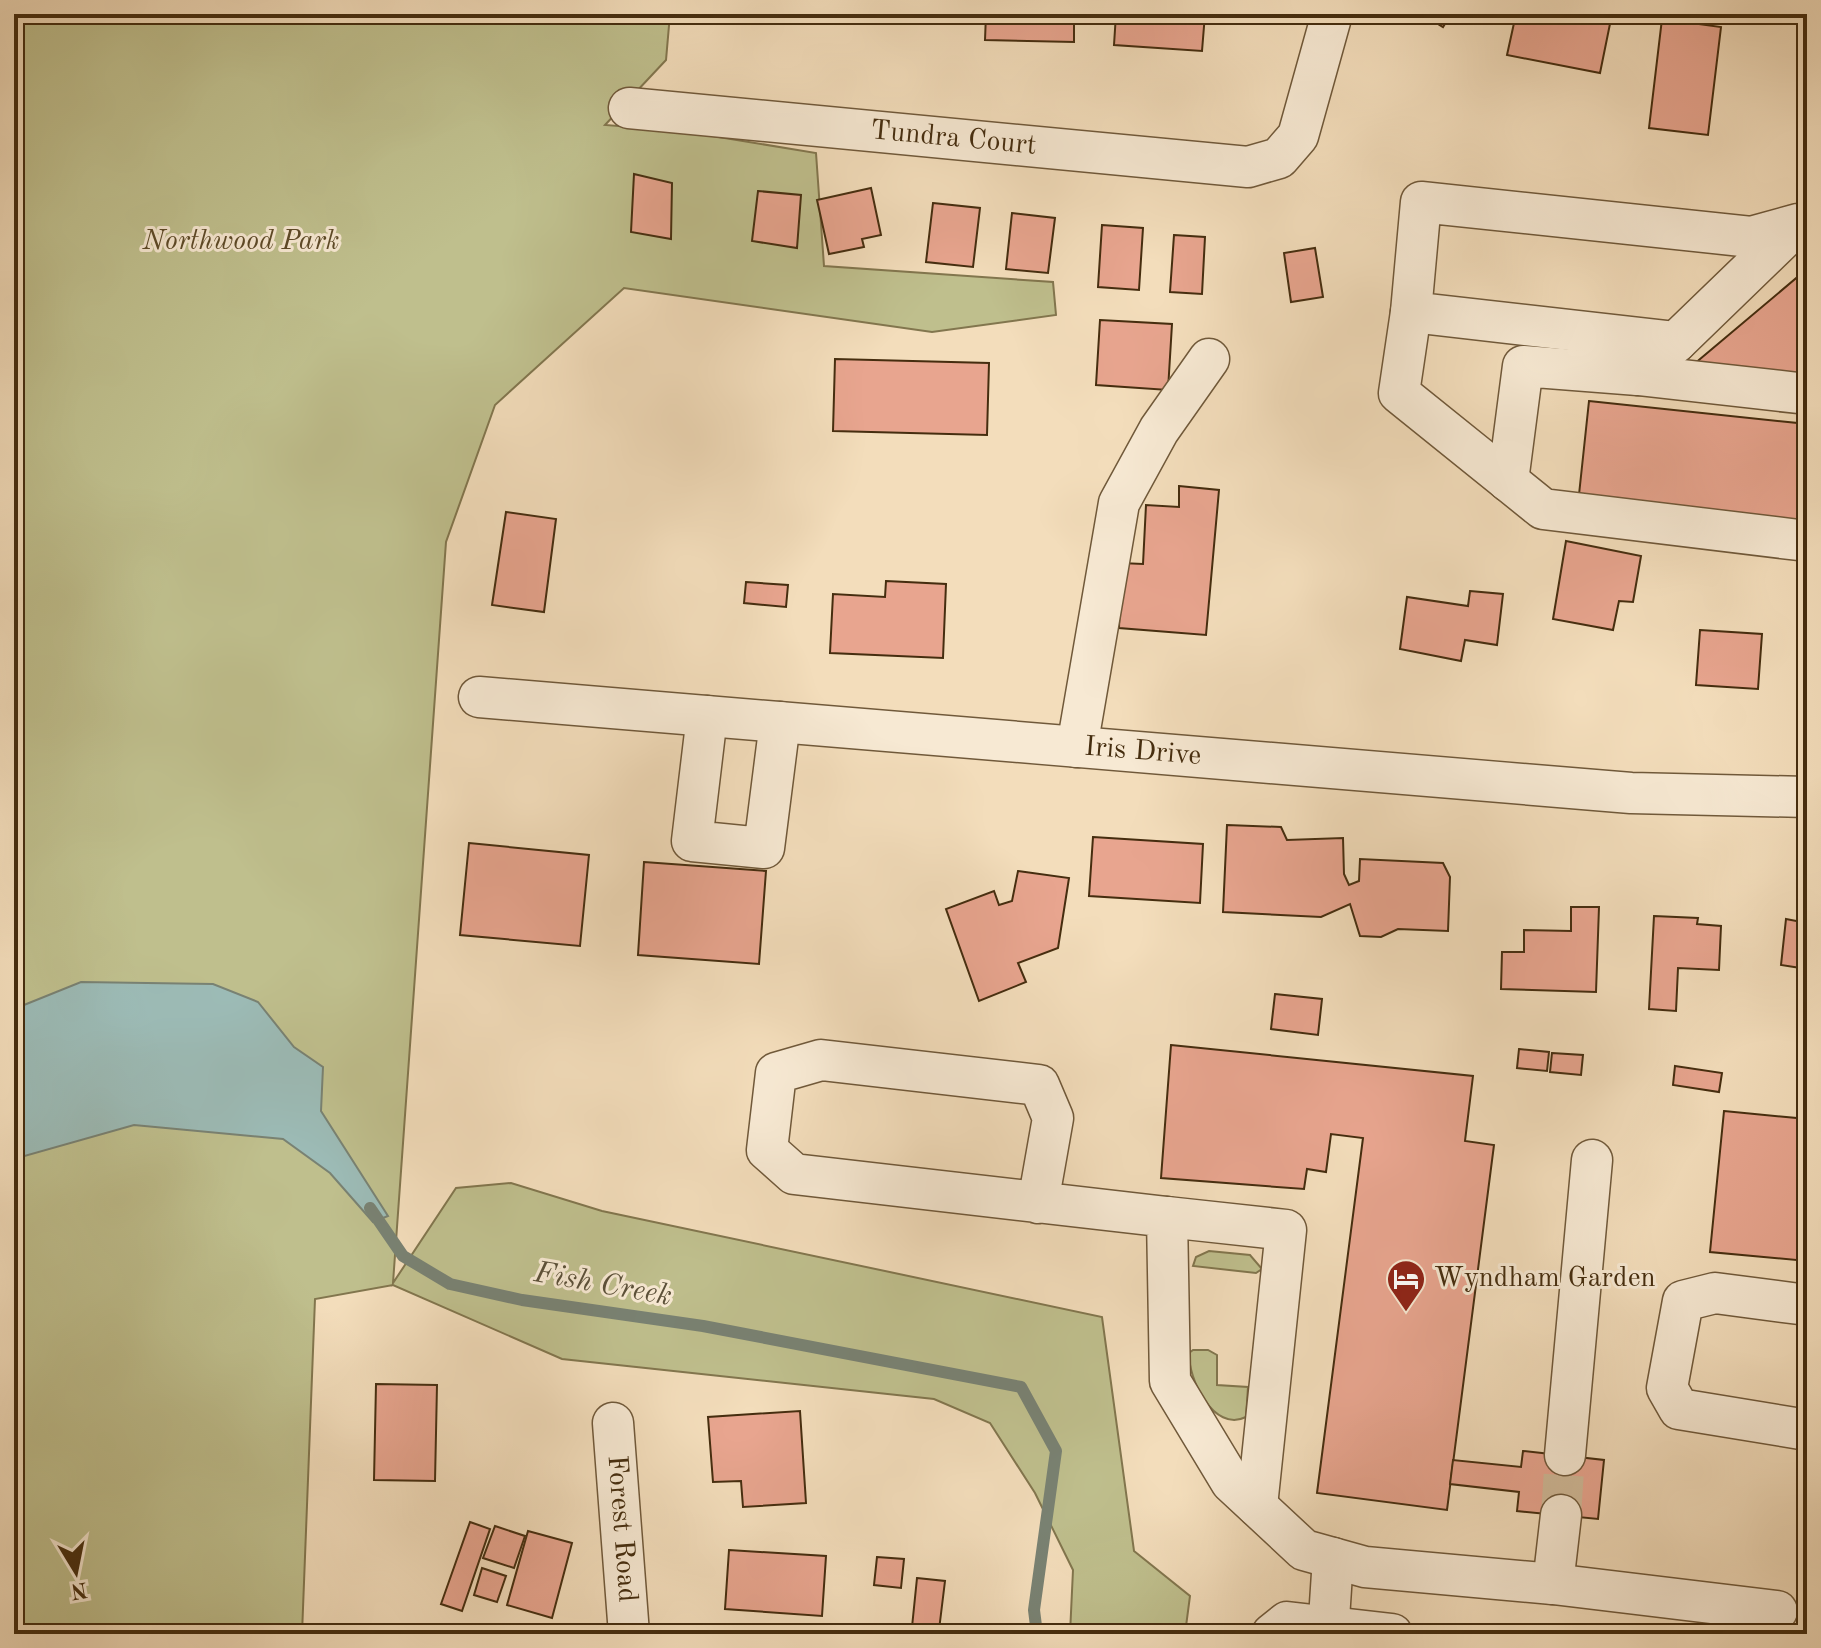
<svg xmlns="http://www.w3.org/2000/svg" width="1821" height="1648" font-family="'Old Standard TT',serif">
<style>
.green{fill:#bfbf8d;stroke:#82764e;stroke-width:2}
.water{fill:#9cbbb6;stroke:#798273;stroke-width:2}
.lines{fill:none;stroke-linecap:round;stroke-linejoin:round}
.stream{stroke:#798273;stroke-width:12}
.building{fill:#e8a58f;stroke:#452d0f;stroke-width:2}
.minor-tunnel{stroke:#d0ba99;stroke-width:40;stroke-dasharray:40 20;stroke-linecap:butt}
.minor-casing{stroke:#70593a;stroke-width:43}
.minor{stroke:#f7e9d3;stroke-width:40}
.labels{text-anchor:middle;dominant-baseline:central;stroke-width:6;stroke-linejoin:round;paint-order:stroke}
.street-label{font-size:28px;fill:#452d0f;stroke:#f7e9d3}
.park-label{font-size:28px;font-style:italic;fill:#5d4a28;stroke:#f7e9d3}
.poi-label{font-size:28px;fill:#452d0f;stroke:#f7e9d3;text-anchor:start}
.water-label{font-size:30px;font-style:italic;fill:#5b5039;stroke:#f7e9d3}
</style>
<rect width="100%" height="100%" fill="#f3ddbb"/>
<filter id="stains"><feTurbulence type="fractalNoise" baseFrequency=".0025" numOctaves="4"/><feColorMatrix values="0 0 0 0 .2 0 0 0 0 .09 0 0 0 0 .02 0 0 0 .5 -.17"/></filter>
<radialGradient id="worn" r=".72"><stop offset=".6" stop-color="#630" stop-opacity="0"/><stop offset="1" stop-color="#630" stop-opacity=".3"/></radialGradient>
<g class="green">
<path d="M14 14H670L666 60 605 125 682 131 816 153 824 266 1053 282 1056 315 932 332 624 288 495 405 446 542 393 1283 456 1188 511 1183 602 1211 1102 1317 1134 1551 1190 1596 1185 1634H1070L1073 1570 1035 1493 990 1423 934 1399 562 1359 393 1285 315 1299 302 1634H14Z"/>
<path d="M1209 1251 1250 1255 1262 1269 1256 1273 1193 1266 1196 1257Z"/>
<path d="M1193 1350H1208L1217 1355V1385L1248 1387 1246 1417C1213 1433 1188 1378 1189 1353Z"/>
</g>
<path class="water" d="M81 982 213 984 258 1002 294 1047 323 1067 321 1111 388 1216 373 1222 330 1173 283 1139 134 1125 14 1159V1009Z"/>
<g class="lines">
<path class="stream" d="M370 1208 403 1256 450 1284 522 1300 703 1326 1021 1387 1056 1451 1034 1610 1037 1634"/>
</g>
<g class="building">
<path d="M850 14H936V19L883 16V20L850 19Z"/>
<path d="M986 14H1074V42L985 40Z"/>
<path d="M1116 14H1205L1202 51 1114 45Z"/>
<path d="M1422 14H1451L1443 27Z"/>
<path d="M1516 14H1612L1600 73 1507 55Z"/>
<path d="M1662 19 1721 27 1708 135 1649 128Z"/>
<path d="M634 174 672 183 671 239 631 232Z"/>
<path d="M871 188 881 235 862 239 864 247 829 254 817 200Z"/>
<path d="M758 191 801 195 797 248 752 241Z"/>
<path d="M933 203 980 208 973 267 926 262Z"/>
<path d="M1012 213 1055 218 1048 273 1006 269Z"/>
<path d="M1102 225 1143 228 1139 290 1098 287Z"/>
<path d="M1174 235 1205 237 1202 294 1170 292Z"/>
<path d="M1315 248 1323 297 1291 302 1284 253Z"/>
<path d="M1807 269V383L1687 370Z"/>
<path d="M1100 320 1172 324 1168 390 1096 385Z"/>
<path d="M835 359 989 363 987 435 833 431Z"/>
<path d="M1589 401 1807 424V528L1578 504Z"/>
<path d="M1179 486 1219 490 1206 635 1119 628 1121 563 1143 564 1146 505 1179 507Z"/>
<path d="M506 512 556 519 544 612 492 605Z"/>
<path d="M1566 541 1641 556 1633 602 1619 601 1613 630 1553 619Z"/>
<path d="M886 581 946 584 943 658 830 653 833 594 885 597Z"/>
<path d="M746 582 788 585 786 607 744 603Z"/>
<path d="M1470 591 1503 594 1497 645 1465 640 1461 661 1400 649 1407 597 1468 606Z"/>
<path d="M1700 630 1762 634 1758 689 1696 685Z"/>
<path d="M1227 825 1281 827 1287 840 1343 838 1344 874 1349 885 1359 881 1360 859 1443 863 1450 877 1448 931 1398 929 1381 937 1360 936 1350 904 1321 917 1223 912Z"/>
<path d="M1093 837 1203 844 1200 903 1089 896Z"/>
<path d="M469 843 589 855 580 946 460 935Z"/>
<path d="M644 862 766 871 759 964 638 955Z"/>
<path d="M1018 871 1069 878 1058 948 1018 963 1026 982 979 1001 946 909 994 891 999 905 1012 901Z"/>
<path d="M1571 907H1599L1596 992 1501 989 1502 952H1524V930L1571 931Z"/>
<path d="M1654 916 1698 918 1697 924 1721 926 1719 970 1678 968 1676 1011 1649 1009Z"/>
<path d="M1786 919 1807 923V969L1781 965Z"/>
<path d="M1275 994 1322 999 1318 1035 1271 1029Z"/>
<path d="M1171 1045 1473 1076 1465 1141 1494 1145 1447 1510 1317 1493 1363 1138 1331 1134 1326 1172 1307 1169 1304 1189 1161 1178Z"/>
<path d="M1519 1049 1549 1052 1547 1071 1517 1068Z"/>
<path d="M1552 1053 1583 1055 1581 1075 1550 1072Z"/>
<path d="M1675 1066 1722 1073 1719 1092 1673 1085Z"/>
<path d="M1724 1111 1807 1119V1261L1710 1252Z"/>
<path d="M376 1384 437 1385 435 1481 374 1480Z"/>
<path d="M800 1411 806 1503 743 1507 741 1481 713 1482 708 1417Z"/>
<path d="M1523 1451 1604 1460 1598 1519 1517 1511 1519 1492 1450 1484 1453 1460 1521 1467Z"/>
<path d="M470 1522 490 1529 462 1611 441 1604Z"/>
<path d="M495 1526 525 1536 514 1568 483 1558Z"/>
<path d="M528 1531 572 1543 552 1618 507 1605Z"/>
<path d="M729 1550 826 1556 822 1616 725 1609Z"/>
<path d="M877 1557 904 1559 901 1588 874 1585Z"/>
<path d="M482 1568 506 1576 497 1602 474 1595Z"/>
<path d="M917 1578 945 1581 939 1630 912 1627Z"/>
</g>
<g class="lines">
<path class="minor-tunnel" d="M1561 1515 1565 1455"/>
<defs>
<g id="minor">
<path id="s1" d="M629 108 1248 167 1279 158 1298 136 1332 14"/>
<path d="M1798 224 1676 342 1411 312 1421 202 1751 237 1798 224 1807 225"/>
<path d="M1411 312 1399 393 1543 509 1807 541"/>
<path d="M1638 375 1807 394"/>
<path d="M1508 481 1523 366 1638 375 1676 342"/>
<path id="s2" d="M479 697 1631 793 1807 797"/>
<path d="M707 716 692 841 764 848 780 722"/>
<path d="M1077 747 1119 503 1159 430 1209 359"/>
<path d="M1038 1203 1053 1118 1039 1085 821 1060 776 1073 767 1150 794 1174 1167 1217 1170 1381 1231 1482 1304 1550 1365 1567 1553 1584 1777 1611"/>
<path d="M1167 1217 1286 1230 1257 1506"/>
<path d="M1807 1305 1715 1293 1683 1301 1667 1388 1679 1409 1807 1430"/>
<path id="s3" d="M613 1423 629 1634"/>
<path d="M1565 1455 1592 1160"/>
<path d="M1553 1584 1561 1515"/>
<path d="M1272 1634 1287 1622 1392 1634"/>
<path d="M1328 1634 1333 1558"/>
</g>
</defs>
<use href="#minor" class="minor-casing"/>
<use href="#minor" class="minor"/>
</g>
<defs>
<symbol id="hotel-pin" viewBox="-11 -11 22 30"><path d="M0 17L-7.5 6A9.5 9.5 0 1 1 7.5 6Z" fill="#8f2418" stroke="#f7e9d3"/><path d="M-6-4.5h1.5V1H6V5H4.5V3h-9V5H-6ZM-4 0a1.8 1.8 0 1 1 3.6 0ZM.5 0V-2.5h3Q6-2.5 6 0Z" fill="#fff"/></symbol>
</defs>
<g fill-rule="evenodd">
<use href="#hotel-pin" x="1384" y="1257" width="44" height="60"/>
</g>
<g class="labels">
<g class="street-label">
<text stroke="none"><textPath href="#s1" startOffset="326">Tundra Court</textPath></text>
<text stroke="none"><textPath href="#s2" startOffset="666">Iris Drive</textPath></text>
<text stroke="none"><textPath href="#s3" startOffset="106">Forest Road</textPath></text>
</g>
<g class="park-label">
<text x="241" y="242">Northwood Park</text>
</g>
<g class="poi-label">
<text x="1434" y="1279">Wyndham Garden</text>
</g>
<g class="water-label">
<text transform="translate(603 1285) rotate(10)">Fish Creek</text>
</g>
</g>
<rect width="1821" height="1648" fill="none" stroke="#f3ddbb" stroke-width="48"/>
<rect x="16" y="16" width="1789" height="1616" fill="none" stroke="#452d0f" stroke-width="4"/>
<rect x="24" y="24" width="1773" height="1600" fill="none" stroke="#452d0f" stroke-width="2"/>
<g transform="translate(76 1572) rotate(170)" stroke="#f7e9d3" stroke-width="6" paint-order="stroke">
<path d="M0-6L14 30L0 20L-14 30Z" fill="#452d0f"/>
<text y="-12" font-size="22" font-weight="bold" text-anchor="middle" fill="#452d0f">N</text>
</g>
<rect width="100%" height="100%" filter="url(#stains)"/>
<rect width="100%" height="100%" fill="url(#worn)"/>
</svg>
